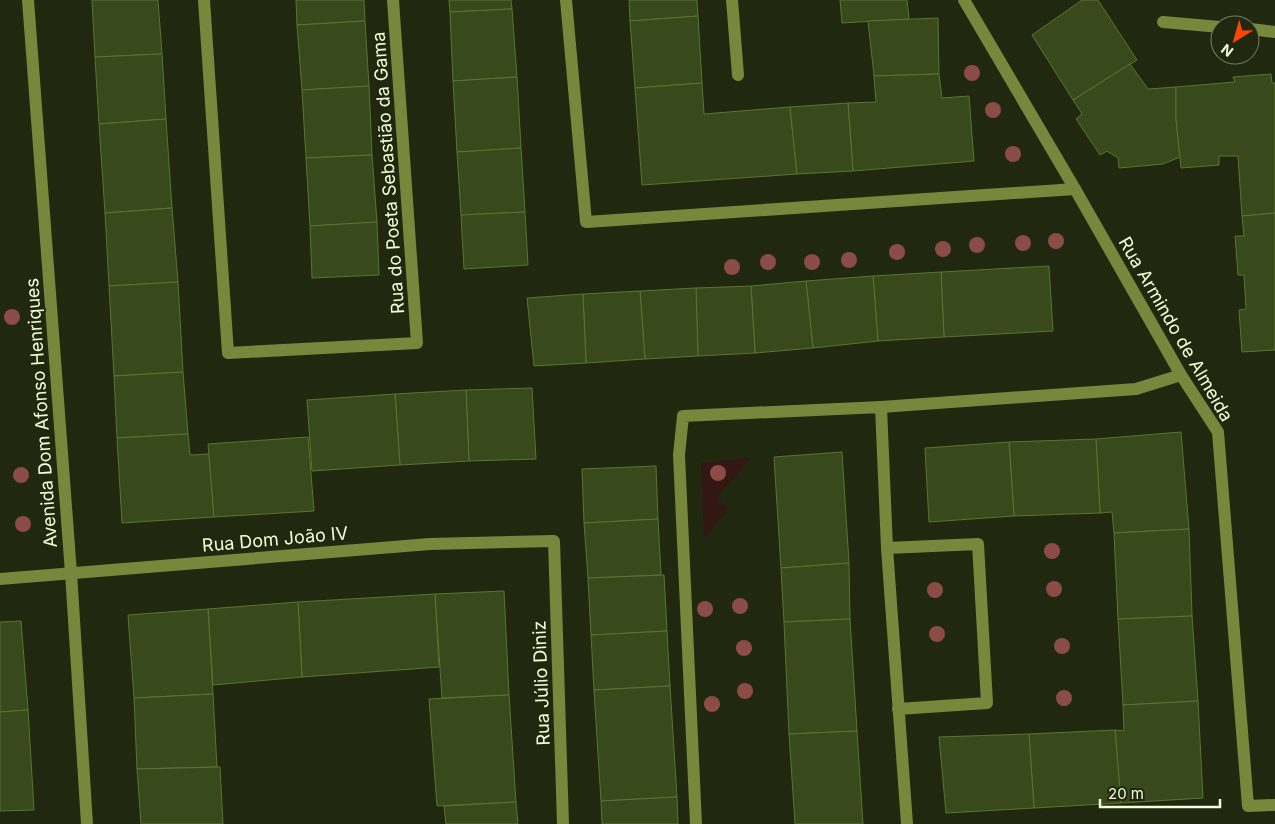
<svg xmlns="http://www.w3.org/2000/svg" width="1275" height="824" font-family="Inter,sans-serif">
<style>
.green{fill:#321713}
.building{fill:#38491c;stroke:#5b752d}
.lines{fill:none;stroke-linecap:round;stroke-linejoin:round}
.minor{stroke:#77873b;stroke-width:12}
.tree{fill:#8b4c46}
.labels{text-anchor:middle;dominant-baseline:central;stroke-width:4;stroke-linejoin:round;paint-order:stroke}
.street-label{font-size:18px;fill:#f4ffd6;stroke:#202810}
</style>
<rect width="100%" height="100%" fill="#202810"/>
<path class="green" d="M751 458 716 498 729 509 704 538 701 463Z"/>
<g class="building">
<path d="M92 0H158L162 54 95 57Z"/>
<path d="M296 0H364L365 21 297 25Z"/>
<path d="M449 0H511L512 9 450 12Z"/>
<path d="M629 0H697L698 16 630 21Z"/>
<path d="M840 0H907L909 19 842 23Z"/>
<path d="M1082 0H1098L1137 60 1073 100 1032 35Z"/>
<path d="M512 9 517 77 453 81 450 12Z"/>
<path d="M698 16 702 83 635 88 630 21Z"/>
<path d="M938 18 939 74 874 76 868 21Z"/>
<path d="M365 21 369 86 302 90 297 25Z"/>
<path d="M162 54 166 119 99 124 95 57Z"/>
<path d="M1130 64 1148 89 1176 87V119L1180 157 1163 164 1119 168 1118 158 1107 151 1100 155 1076 119 1082 114 1073 100Z"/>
<path d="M939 74 942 98 969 96 974 161 853 171 848 103 876 102 874 76Z"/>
<path d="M1271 74 1272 83H1275V213L1242 216 1238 156H1219V165L1181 168 1176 119V87L1235 82 1233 77Z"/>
<path d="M517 77 521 148 457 152 453 81Z"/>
<path d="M702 83 704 114 790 107 797 174 642 185 635 88Z"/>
<path d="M369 86 372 155 306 158 302 90Z"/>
<path d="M848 103 853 171 797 174 790 107Z"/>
<path d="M166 119 172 208 105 213 99 124Z"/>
<path d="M521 148 525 212 461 215 457 152Z"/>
<path d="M372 155 377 222 310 226 306 158Z"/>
<path d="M172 208 178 282 109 286 105 213Z"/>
<path d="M525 212 528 265 464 269 461 215Z"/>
<path d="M1275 213V350L1242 352 1239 310 1246 309 1244 275H1238L1235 236H1244L1242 216Z"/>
<path d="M377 222 379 275 312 278 310 226Z"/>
<path d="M1049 266 1053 331 944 337 941 272Z"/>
<path d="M941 272 944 337 878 341 873 276Z"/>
<path d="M873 276 878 341 813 348 806 281Z"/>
<path d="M806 281 813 348 755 353 751 286Z"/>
<path d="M178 282 183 372 114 376 109 286Z"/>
<path d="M751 286 755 353 698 356 696 288Z"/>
<path d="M696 288 698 356 645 359 640 291Z"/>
<path d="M640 291 645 359 586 363 583 294Z"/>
<path d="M583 294 586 363 534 366 527 298Z"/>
<path d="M183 372 188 434 117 438 114 376Z"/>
<path d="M532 388 536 459 469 461 466 390Z"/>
<path d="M466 390 469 461 400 465 395 394Z"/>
<path d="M395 394 400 465 312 471 307 400Z"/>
<path d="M1181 432 1189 529 1114 533 1112 512 1100 513 1096 439Z"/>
<path d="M188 434 190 455 209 454 214 517 122 523 117 438Z"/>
<path d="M308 437 314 511 214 517 208 444Z"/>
<path d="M1096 439 1100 513 1014 516 1009 442Z"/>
<path d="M1009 442 1014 516 929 522 925 448Z"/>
<path d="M842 452 849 563 781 568 774 457Z"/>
<path d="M656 466 658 519 584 523 582 469Z"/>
<path d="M658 519 661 575 588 578 584 523Z"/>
<path d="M1189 529 1192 616 1118 619 1114 533Z"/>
<path d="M849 563 850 619 784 622 781 568Z"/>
<path d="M664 575 667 631 591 635 588 578Z"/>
<path d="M504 591 509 695 442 698 435 594Z"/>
<path d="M435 594 439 667 302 677 298 602Z"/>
<path d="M298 602 302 677 213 685 208 609Z"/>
<path d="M208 609 213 694 134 698 128 615Z"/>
<path d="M1192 616 1198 701 1123 705 1118 619Z"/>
<path d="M850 619 857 731 789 734 784 622Z"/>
<path d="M21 621 28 710 0 712V622Z"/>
<path d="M667 631 670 686 594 690 591 635Z"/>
<path d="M670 686 677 797 601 801 594 690Z"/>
<path d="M213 694 217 767 137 769 134 698Z"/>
<path d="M509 695 516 802 437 806 429 699Z"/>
<path d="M1198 701 1203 798 1121 803 1115 730 1124 731 1123 705Z"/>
<path d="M28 710 34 810 0 811V712Z"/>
<path d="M1115 730 1121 803 1034 808 1029 734Z"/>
<path d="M857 731 863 824H795L789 734Z"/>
<path d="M1029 734 1034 808 946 813 939 737Z"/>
<path d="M220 767 223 824H141L137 769Z"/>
<path d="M677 797 678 824H602L601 801Z"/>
<path d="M516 802 518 824H446L444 806Z"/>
</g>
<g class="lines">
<g class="minor">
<path d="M28 0 71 573 87 824"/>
<path d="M204 0 228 353 417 343 393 0"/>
<path d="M566 0 586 222 1075 189"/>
<path d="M732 0 738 75"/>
<path d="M964 0 1075 189 1181 375 1218 432 1248 806 1275 805"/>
<path d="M1163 22 1220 27"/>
<path d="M1250 29 1275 32"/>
<path d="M881 407 1136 389 1181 375"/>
<path d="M887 548 978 544 987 703 898 709"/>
<path d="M0 579 430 544 554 541 563 824"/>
<path d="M696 824 679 455 683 416 881 407 887 548 907 824"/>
</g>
</g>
<g class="tree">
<circle cx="972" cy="73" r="8"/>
<circle cx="993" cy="110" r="8"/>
<circle cx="1013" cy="154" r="8"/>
<circle cx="1056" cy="241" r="8"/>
<circle cx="1023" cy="243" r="8"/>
<circle cx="977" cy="245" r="8"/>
<circle cx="943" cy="249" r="8"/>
<circle cx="897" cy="252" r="8"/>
<circle cx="849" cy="260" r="8"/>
<circle cx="768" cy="262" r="8"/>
<circle cx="812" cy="262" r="8"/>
<circle cx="732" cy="267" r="8"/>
<circle cx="12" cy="317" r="8"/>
<circle cx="718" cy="473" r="8"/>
<circle cx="21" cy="475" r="8"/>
<circle cx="23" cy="524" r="8"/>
<circle cx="1052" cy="551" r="8"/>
<circle cx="1054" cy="589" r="8"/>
<circle cx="935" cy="590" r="8"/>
<circle cx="740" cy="606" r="8"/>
<circle cx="705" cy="609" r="8"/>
<circle cx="937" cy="634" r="8"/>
<circle cx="1062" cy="646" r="8"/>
<circle cx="744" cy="648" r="8"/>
<circle cx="745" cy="691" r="8"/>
<circle cx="1064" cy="698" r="8"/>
<circle cx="712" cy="704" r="8"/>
</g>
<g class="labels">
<g class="street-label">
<text transform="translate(388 173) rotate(-94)">Rua do Poeta Sebastião da Gama</text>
<text transform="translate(1176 329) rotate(60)">Rua Armindo de Almeida</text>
<text transform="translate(41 413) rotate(-94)">Avenida Dom Afonso Henriques</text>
<text transform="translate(275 539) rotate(-5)">Rua Dom João IV</text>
<text transform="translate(541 683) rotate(-92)">Rua Júlio Diniz</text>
</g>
</g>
<g transform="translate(1235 40) rotate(217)"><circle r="24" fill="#202810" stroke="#757e5f"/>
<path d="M0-4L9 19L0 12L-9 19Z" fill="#ff4502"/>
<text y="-8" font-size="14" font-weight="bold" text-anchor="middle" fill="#f4ffd6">N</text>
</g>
<path d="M1100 799v8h120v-8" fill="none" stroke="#f4ffd6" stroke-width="2.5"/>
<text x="1108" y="799" font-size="15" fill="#f4ffd6" stroke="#202810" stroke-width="4" paint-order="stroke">20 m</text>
</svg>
